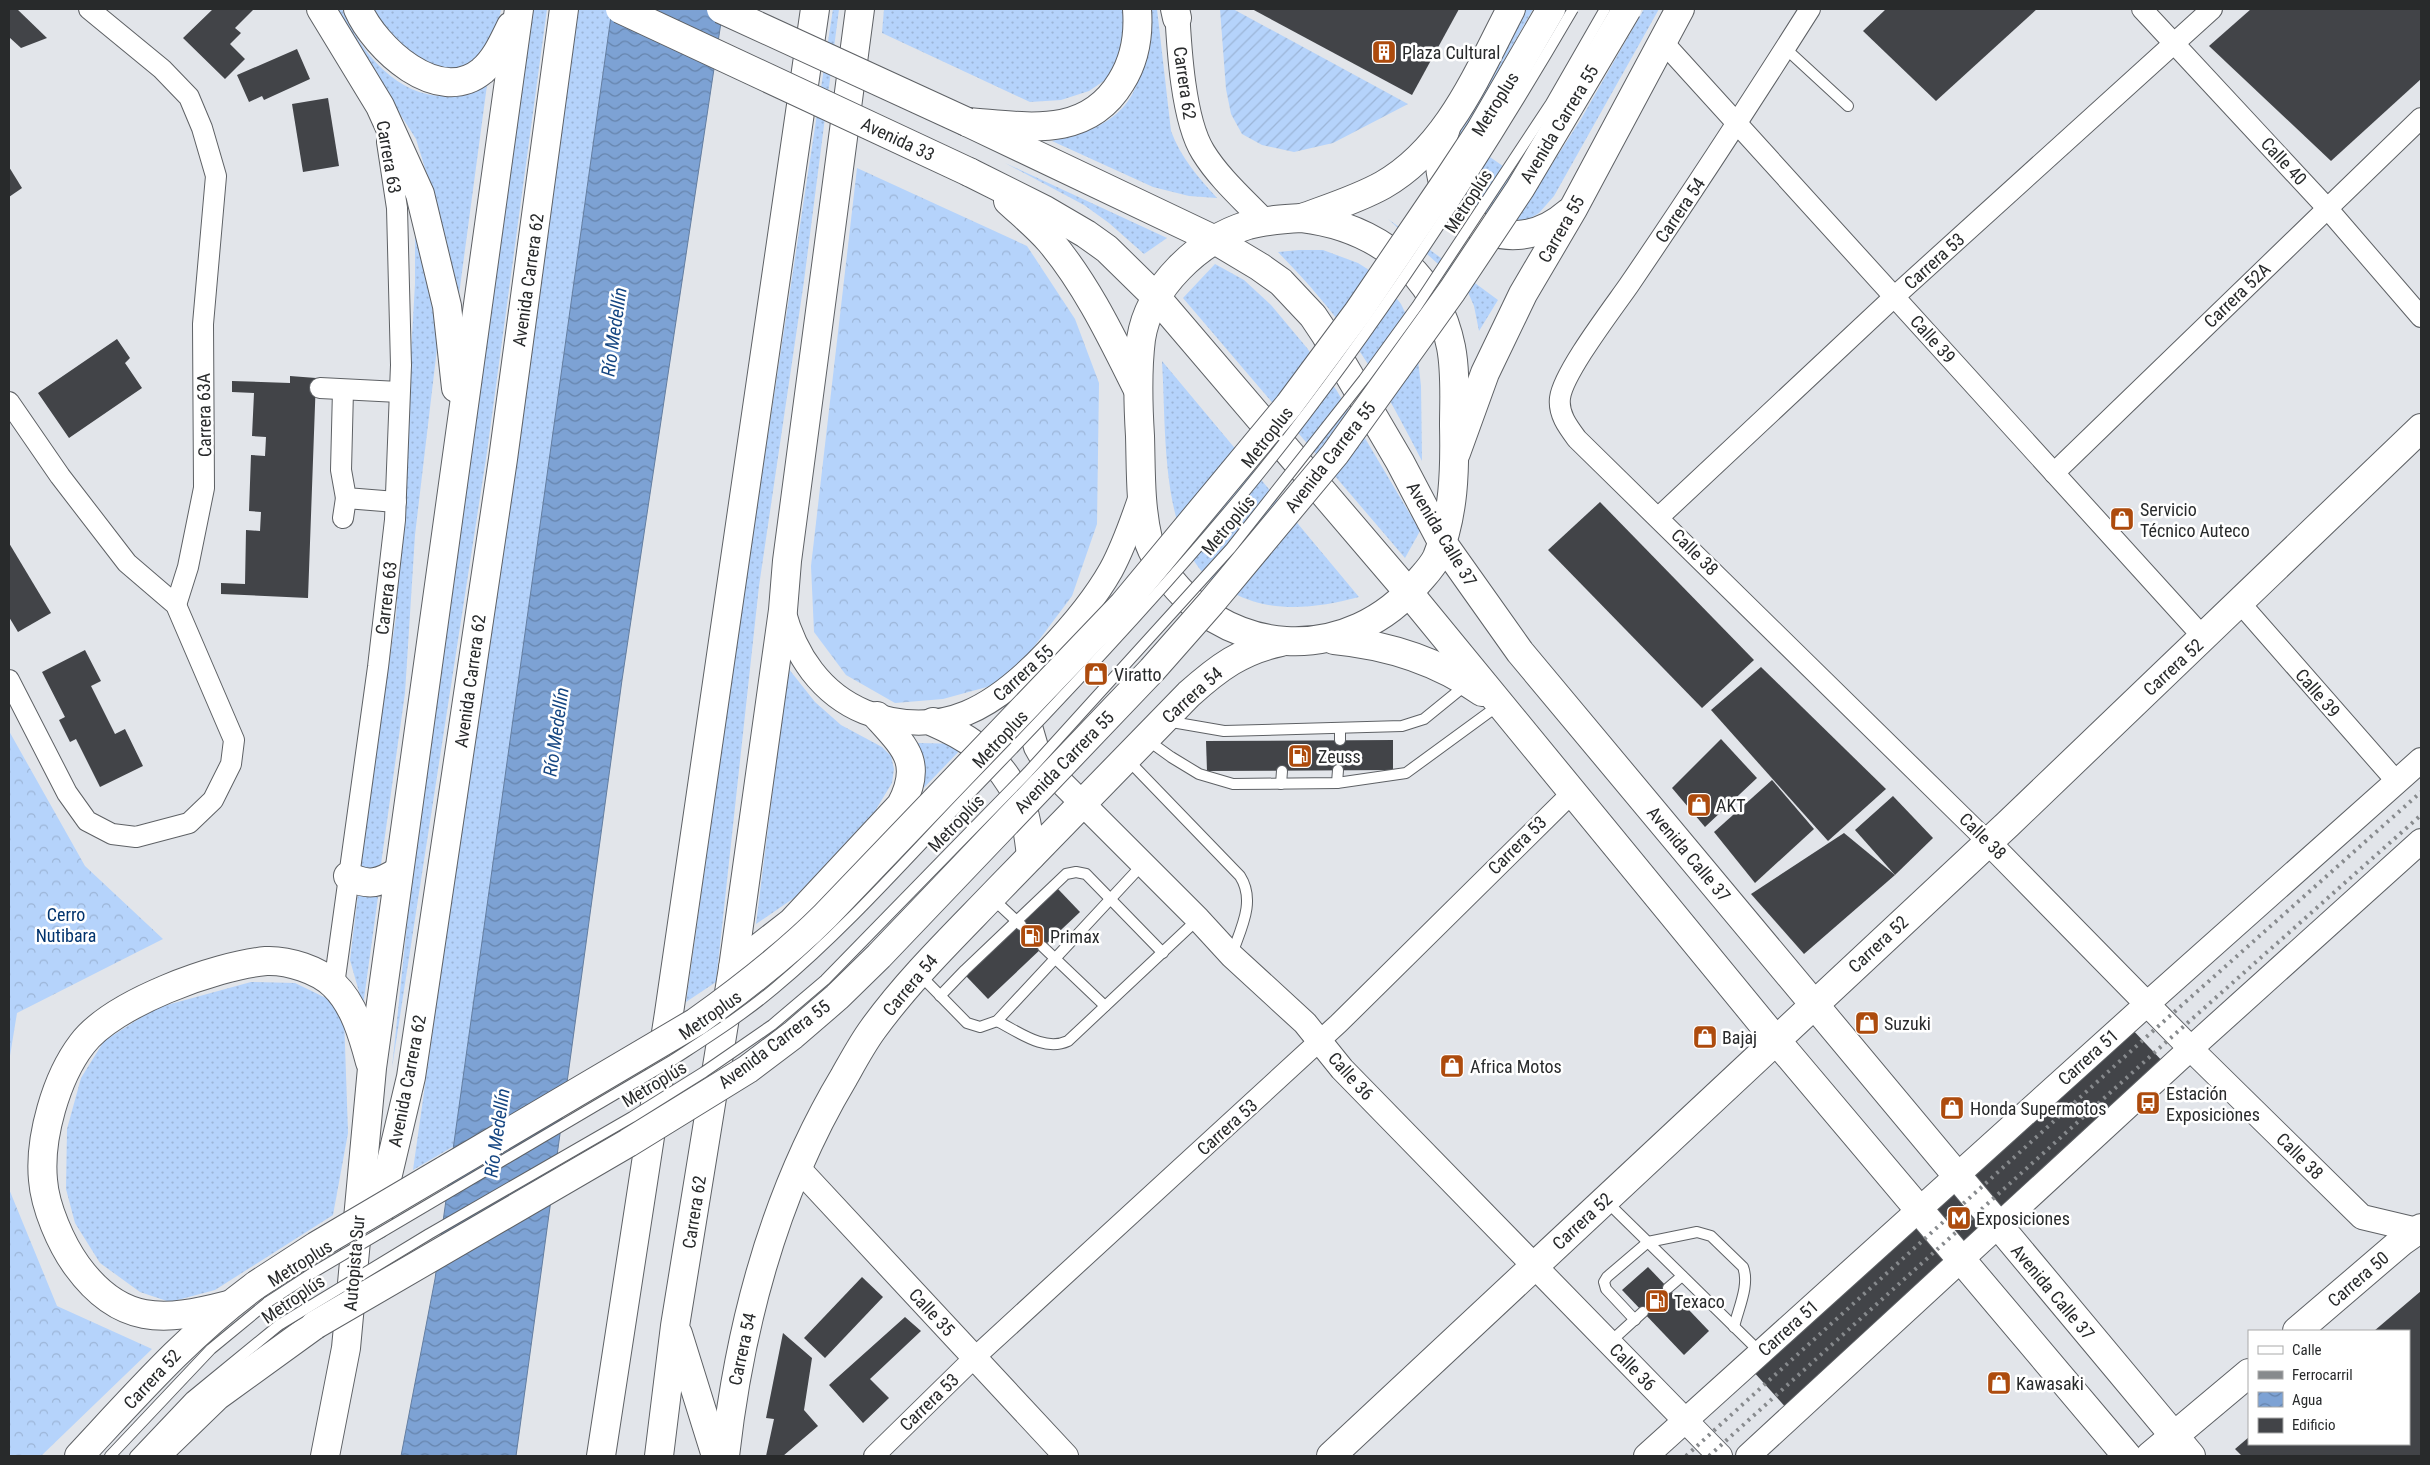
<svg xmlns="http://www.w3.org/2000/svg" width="2430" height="1465" font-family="'Roboto Condensed',sans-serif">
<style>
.grass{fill:url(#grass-dots)}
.forest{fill:url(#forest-crowns)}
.garden{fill:url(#garden-furrows)}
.water{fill:url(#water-waves);stroke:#647ea1}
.building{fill:#424448}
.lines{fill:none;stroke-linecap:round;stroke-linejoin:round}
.service-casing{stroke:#5e6165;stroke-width:12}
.minor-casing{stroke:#5e6165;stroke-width:22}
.tertiary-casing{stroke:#5e6165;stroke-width:26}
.secondary-casing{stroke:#5e6165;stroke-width:30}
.primary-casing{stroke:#5e6165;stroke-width:30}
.trunk-casing{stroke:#5e6165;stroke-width:30}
.service{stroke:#fff;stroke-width:10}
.minor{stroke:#fff;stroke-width:20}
.tertiary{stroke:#fff;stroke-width:24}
.secondary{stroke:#fff;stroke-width:28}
.primary{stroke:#fff;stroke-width:28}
.trunk{stroke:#fff;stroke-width:28}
.rail{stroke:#878a8d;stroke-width:4;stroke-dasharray:2.5 5;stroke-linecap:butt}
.service-bridge-casing{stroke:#5e6165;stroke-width:12;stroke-linecap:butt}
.primary-bridge-casing{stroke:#5e6165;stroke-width:30;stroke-linecap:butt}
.service-bridge{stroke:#fff;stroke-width:10}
.primary-bridge{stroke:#fff;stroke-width:28}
.labels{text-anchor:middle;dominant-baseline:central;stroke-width:5;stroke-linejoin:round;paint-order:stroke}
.poi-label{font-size:18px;fill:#282a2b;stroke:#fff;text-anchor:start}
.street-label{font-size:18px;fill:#282a2b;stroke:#fff}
.park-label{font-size:18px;fill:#00336d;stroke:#fff}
.water-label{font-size:19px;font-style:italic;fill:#154682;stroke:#fff}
</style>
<defs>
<pattern id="grass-dots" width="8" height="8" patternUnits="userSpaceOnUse" patternTransform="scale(1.25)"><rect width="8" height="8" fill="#b5d3fb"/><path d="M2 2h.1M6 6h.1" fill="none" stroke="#9cb5d7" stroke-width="1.8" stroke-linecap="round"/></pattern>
<pattern id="forest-crowns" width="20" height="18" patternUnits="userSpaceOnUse" patternTransform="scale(1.25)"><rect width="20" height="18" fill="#b5d3fb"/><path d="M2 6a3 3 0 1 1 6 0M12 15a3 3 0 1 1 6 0" fill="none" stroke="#9cb5d7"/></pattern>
<pattern id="garden-furrows" width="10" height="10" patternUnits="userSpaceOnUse" patternTransform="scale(1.25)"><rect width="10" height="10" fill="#b5d3fb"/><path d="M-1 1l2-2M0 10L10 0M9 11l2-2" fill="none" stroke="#9cb5d7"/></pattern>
<pattern id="water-waves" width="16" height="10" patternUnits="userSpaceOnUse" patternTransform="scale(1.25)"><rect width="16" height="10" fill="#7da2d4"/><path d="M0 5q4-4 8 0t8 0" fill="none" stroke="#6684ac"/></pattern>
</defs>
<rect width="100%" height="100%" fill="#e2e5ea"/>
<g class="grass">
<path d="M333 9H342C367 67 420 120 487 85L458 302 429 181 416 139Z"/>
<path d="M367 9H501L496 36 486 53 449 75 419 67Z"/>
<path d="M533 9H547L487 452 392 1068 411 886Z"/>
<path d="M577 9H612L454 1146 413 1170Z"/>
<path d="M833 9H839L804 281 759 586 716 982 686 1002 745 586Z"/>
<path d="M884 9H1127L1124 41 1108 78 1089 91 1061 100 1030 102 882 33Z"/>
<path d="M1144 9H1157L1171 131C1181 158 1198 177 1217 198L1189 196 1153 187 1052 141C1067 137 1083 134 1096 127 1147 103 1144 57 1144 9Z"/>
<path d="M1524 9H1533L1461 137 1536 189 1581 119 1644 9H1659L1554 196 1539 213 1522 223 1484 215 1466 199 1452 172 1456 134Z"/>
<path d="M1005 163 1167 238 1144 254 1109 223 1084 205Z"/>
<path d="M415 215 438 340 415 535 405 693 381 864 376 869H361L359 861 396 617 415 284Z"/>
<path d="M1388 219 1498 300 1479 331 1474 306 1467 290Z"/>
<path d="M1299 250H1323L1358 263 1380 277 1401 304 1415 333 1421 386 1422 461C1393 404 1361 346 1319 297 1306 281 1292 267 1278 252Z"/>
<path d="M1215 264 1244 280 1271 305 1307 348 1337 391 1420 531 1405 558 1183 298Z"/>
<path d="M1162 361 1359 597C1317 608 1273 614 1233 593 1222 587 1206 578 1199 568 1161 518 1166 423 1162 361Z"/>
<path d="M788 668 815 702 841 725 882 747 891 756 894 769 892 783 875 811 794 898 756 924Z"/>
<path d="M917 743 966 744 912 800C923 776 928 768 917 743Z"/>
<path d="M358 894 378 897 363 1006 350 960Z"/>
<path d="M251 982 295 983 328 999 344 1016 348 1133 333 1215 215 1290 170 1302 140 1292 100 1263 75 1223 66 1189 67 1129 81 1078 104 1041 156 1008Z"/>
</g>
<g class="forest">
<path d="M857 168 1027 246 1075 319 1099 383 1097 524 1072 596 1024 660 994 685 943 699 895 703 846 675 814 632 811 566Z"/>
<path d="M9 731 85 866 163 939 17 1013 9 1062Z"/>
<path d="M9 1189 57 1306 152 1349 41 1456H9Z"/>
</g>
<path class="garden" d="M1220 9H1233L1408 104 1333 143 1294 152 1262 145 1242 134 1231 114 1226 89Z"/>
<path class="water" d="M612 9H723L622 680 516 1456H401L435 1279Z"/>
<g class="building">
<path d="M9 9H17L47 38 21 48 9 37Z"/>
<path d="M213 9H254L235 28 241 33 230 44 245 59 225 79 183 38Z"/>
<path d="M1252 9H1459L1412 95Z"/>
<path d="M1886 9H2037L1936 101 1863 31Z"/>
<path d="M2251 9H2421V79L2331 161 2209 46Z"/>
<path d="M297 49 310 79 264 100 262 96 249 102 237 75Z"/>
<path d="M328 98 339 166 303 172 292 104Z"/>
<path d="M9 167 22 188 9 197Z"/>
<path d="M117 339 130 358 125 363 142 388 69 438 38 393Z"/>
<path d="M290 376 316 378 308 598 221 594V583L245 584 246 530 260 531 261 512 249 511 251 455 265 456 266 437 252 436 254 393 232 392V381L290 383Z"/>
<path d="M1600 502 1754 660 1702 708 1548 550Z"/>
<path d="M9 543 51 613 18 632 9 617Z"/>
<path d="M85 650 101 681 91 686 115 734 125 729 143 766 100 787 76 739 70 742 59 720 65 717 42 672Z"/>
<path d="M1761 667 1886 789 1828 841 1711 710Z"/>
<path d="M1721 739 1757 778 1705 827 1672 788Z"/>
<path d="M1393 740V770L1207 771 1206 741Z"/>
<path d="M1772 780 1814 829 1755 883 1714 832Z"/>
<path d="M1893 796 1933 838 1895 875 1855 830Z"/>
<path d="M1844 833 1895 875 1804 954 1751 894Z"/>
<path d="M1058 889 1080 912 988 999 966 976Z"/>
<path d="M2129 1026 2167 1066 1789 1411 1752 1370Z"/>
<path d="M1648 1267 1709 1331 1684 1355 1622 1290Z"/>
<path d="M862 1277 883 1297 825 1358 804 1338Z"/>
<path d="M2421 1291V1456H2242L2235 1449 2249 1437V1444H2409V1331H2374Z"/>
<path d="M905 1317 921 1331 870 1379 889 1398 863 1423 829 1385Z"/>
<path d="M783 1333 812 1358 804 1410 818 1426 783 1456H766L774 1419 766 1418Z"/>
</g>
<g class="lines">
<defs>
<g id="service">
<path d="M1785 48 1848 106"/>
<path d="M1166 721 1224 731 1402 726 1424 719 1467 684"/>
<path d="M1146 739 1171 757 1199 774 1233 784 1337 783 1406 773 1499 705"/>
<path d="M1340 740V728"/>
<path d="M1127 759 1240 876C1256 901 1241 928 1232 954"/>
<path d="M1337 783 1338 770"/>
<path d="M1281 784 1282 771"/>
<path d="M992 898 1021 925"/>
<path d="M1043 947 1105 1006"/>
<path d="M920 975 967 1023 980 1027 997 1021 1143 864"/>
<path d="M940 996 965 970 1066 874 1076 872 1086 874 1163 953"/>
<path d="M997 1021C1019 1032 1044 1052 1068 1041L1198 919"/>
<path d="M1605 1200 1761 1353"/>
<path d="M1668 1288 1682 1276"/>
<path d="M1635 1320 1606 1289 1604 1282 1607 1277 1648 1242 1697 1232 1711 1236 1743 1267C1750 1285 1738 1309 1734 1327"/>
<path d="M1609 1343 1643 1312"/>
<path d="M110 1456 211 1349 268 1302"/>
<path d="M135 1456 191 1397 279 1325"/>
</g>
<g id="minor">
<path d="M89 9 162 69 189 97 202 128 216 176 203 324 204 488 188 567 176 605"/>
<path d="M1810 9C1751 102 1691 194 1629 285 1613 308 1563 373 1560 398 1558 414 1568 427 1577 439L1988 842"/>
<path d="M2142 9 2327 208 2421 317"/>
<path d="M1662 41 2204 638"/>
<path d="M320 388 399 392"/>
<path d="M343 390 341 470 346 498 396 502"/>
<path d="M9 402 60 476 127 563 176 605 234 740 231 764 213 800 189 823 136 837 112 834 87 821 67 793 9 680"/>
<path d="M2054 473 2421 118"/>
<path d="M1659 517 1894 297 2212 9"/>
<path d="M343 518 346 498"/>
<path d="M2240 603 2397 782"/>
<path d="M334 985 378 667 395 520 401 365 397 208 387 142"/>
<path d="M874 1456 974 1358 1338 1024 1574 791"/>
</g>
<g id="tertiary">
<path d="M1177 9C1179 47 1183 120 1203 152 1219 178 1243 199 1264 221"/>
<path d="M783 610C795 655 821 694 865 712 943 742 997 705 1048 651 1072 626 1094 600 1111 570 1124 546 1133 520 1142 493"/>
<path d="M1025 675 1029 723 1036 747 1049 770 1198 919 1232 956 1305 1023 1342 1069 1720 1456"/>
<path d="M1988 842 2200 1058 2362 1217 2421 1231"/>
<path d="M797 1167 1066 1456"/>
<path d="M1646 1456 2147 1004 2421 760"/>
<path d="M1748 1456 2178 1060 2421 841"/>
</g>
<g id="secondary">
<path d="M1446 128C1416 208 1503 270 1568 213"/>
<path d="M1302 218C1329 208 1358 199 1383 185 1448 148 1478 72 1511 9"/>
<path d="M1456 453 1485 373 1523 294 1573 209 1680 9"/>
<path d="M2297 1331 2401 1242 2421 1228"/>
<path d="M1331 1456 2008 824 2421 428"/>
<path d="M2150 1456 2249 1373"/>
</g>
<g id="primary">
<path d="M967 122 1215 240 1260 267 1281 282 1313 316 1325 334 1400 462 1442 542 1520 652 2191 1456"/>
<path d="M969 172 1045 210 1086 234 1107 249 1157 298 1409 593 1775 1039 2127 1456"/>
<path d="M1008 201C1022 214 1037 226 1050 241 1087 285 1112 338 1137 388"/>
<path d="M1302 218C1376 227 1436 272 1451 347 1456 373 1454 400 1454 426 1455 471 1454 515 1437 557 1433 566 1425 574 1419 581 1386 621 1338 644 1286 641 1236 638 1187 609 1161 566 1156 558 1150 548 1148 539 1140 506 1141 470 1140 436 1138 404 1137 371 1141 339 1149 287 1199 240 1248 225 1266 220 1284 219 1302 218Z"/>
<path d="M1334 640C1387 645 1438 661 1482 692"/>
<path d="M933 722C965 736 991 752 1010 783 1014 789 1019 796 1021 803 1027 820 1029 838 1031 856"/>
<path d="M79 1456C135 1396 189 1334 256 1285"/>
<path d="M155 1456 217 1396 315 1325"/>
<path d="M725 1456C740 1323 775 1192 844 1077 853 1061 862 1044 873 1029 910 978 955 935 999 889 1062 824 1125 759 1189 694 1218 668 1242 650 1281 642"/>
</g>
<g id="trunk">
<path d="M321 9 380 106 420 194 447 306 456 388"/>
<path d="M358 9C375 48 438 107 482 71 496 59 503 42 511 26"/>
<path d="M1175 9 1177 18"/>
<path d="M967 122C1025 126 1086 140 1121 82 1135 60 1139 35 1137 9"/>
<path d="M348 876C369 887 380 883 399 871"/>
<path d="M733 968 792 922 901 805C923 763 906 748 877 716"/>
<path d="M376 1225 411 1077 503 459 564 9"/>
<path d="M228 1305C163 1322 120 1325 77 1266 61 1244 45 1207 43 1180 39 1138 56 1078 82 1044 113 1003 215 966 266 961 288 960 319 970 334 985 354 1004 363 1036 370 1062"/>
<path d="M678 1334 716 1456"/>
<path d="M325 1456 346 1348 372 1068 519 9"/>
<path d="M601 1456 669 1013 815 9"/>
<path d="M659 1456 675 1326 733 968 783 610 787 561 860 9"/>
</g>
</defs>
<use href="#service" class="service-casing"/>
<use href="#minor" class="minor-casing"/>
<use href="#tertiary" class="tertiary-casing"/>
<use href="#secondary" class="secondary-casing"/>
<use href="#primary" class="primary-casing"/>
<use href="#trunk" class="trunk-casing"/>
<use href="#service" class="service"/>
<use href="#minor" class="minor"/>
<use href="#tertiary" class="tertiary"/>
<use href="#secondary" class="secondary"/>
<use href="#primary" class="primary"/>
<use href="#trunk" class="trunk"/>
<g class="rail">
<path d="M1686 1456 2153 1031 2421 792"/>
<path d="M1709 1456 2165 1043 2421 815"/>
</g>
<defs>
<g id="service-bridge">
<path d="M268 1302 314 1272 673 1060C708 1037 743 1015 775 988 849 926 912 853 978 785 1069 691 1159 595 1242 495 1365 346 1476 175 1573 9"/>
<path d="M279 1325 429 1234 632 1117 704 1072 772 1025 825 980 1028 772 1231 548 1364 379 1417 306 1551 103 1605 9"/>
</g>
<g id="primary-bridge">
<path d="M620 9 969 172"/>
<path d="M721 9 967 122"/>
<path d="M256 1285 316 1246 696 1022C742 989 785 956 825 916L1123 605 1289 405 1358 312 1449 178 1480 131 1551 9"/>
<path d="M315 1325 628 1143 748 1069 793 1035 837 997 879 956 1152 670 1211 603 1335 454 1452 291 1520 189 1627 9"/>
</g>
</defs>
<use href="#service-bridge" class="service-bridge-casing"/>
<use href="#primary-bridge" class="primary-bridge-casing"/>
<use href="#service-bridge" class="service-bridge"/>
<use href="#primary-bridge" class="primary-bridge"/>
</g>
<defs>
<symbol id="building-square" viewBox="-11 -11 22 22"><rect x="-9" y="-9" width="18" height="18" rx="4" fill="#ad4b0d" stroke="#fff"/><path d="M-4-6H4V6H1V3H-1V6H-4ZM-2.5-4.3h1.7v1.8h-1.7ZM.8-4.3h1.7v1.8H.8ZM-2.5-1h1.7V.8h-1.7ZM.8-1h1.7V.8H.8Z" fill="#fff"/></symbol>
<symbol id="shop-square" viewBox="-11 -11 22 22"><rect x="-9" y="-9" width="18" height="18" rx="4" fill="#ad4b0d" stroke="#fff"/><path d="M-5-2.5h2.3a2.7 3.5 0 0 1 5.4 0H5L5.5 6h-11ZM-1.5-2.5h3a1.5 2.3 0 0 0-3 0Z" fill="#fff"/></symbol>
<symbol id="fuel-square" viewBox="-11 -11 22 22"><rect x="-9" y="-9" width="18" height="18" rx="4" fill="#ad4b0d" stroke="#fff"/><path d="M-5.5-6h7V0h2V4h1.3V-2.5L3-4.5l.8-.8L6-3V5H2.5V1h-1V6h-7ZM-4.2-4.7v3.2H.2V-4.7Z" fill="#fff"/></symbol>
<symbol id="bus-square" viewBox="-11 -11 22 22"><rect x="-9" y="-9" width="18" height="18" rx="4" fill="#ad4b0d" stroke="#fff"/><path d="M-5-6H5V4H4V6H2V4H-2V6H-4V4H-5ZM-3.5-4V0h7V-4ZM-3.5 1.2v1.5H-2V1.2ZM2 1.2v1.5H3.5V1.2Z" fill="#fff"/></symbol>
<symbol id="metro-square" viewBox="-11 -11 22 22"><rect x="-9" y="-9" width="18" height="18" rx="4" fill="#ad4b0d" stroke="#fff"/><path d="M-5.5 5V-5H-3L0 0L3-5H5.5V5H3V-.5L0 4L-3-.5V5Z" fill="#fff"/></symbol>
</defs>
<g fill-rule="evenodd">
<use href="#building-square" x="1370" y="38" width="28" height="28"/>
<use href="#shop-square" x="2108" y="505" width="28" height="28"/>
<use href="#shop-square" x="1082" y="660" width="28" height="28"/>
<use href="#fuel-square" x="1286" y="742" width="28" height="28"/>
<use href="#shop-square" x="1685" y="791" width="28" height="28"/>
<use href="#fuel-square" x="1018" y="922" width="28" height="28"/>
<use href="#shop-square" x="1853" y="1009" width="28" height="28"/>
<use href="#shop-square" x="1691" y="1023" width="28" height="28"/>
<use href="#shop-square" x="1438" y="1052" width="28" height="28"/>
<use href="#bus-square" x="2134" y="1089" width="28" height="28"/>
<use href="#shop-square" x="1938" y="1094" width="28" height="28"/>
<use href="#metro-square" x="1945" y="1204" width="28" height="28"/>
<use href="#fuel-square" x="1643" y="1287" width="28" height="28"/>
<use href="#shop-square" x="1985" y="1369" width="28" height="28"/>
</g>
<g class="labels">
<g class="poi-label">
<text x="1402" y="52">Plaza Cultural</text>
<text x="2140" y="509">Servicio<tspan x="2140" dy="21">Técnico Auteco</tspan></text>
<text x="1114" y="674">Viratto</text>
<text x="1318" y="756">Zeuss</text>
<text x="1716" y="805">AKT</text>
<text x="1050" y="936">Primax</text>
<text x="1884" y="1023">Suzuki</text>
<text x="1722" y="1037">Bajaj</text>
<text x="1470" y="1066">Africa Motos</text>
<text x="2166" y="1093">Estación<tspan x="2166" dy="21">Exposiciones</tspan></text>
<text x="1970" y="1108">Honda Supermotos</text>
<text x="1976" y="1218">Exposiciones</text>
<text x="1674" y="1301">Texaco</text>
<text x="2016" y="1383">Kawasaki</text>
</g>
<g class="street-label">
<text transform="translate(1185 83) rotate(82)">Carrera 62</text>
<text transform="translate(1495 104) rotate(-58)">Metroplus</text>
<text transform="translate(1559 124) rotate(-59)">Avenida Carrera 55</text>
<text transform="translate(898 139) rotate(25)">Avenida 33</text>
<text transform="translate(389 157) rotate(80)">Carrera 63</text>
<text transform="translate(2284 161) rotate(47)">Calle 40</text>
<text transform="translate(1468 201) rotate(-57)">Metroplús</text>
<text transform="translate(1680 210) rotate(-56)">Carrera 54</text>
<text transform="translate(1561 229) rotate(-60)">Carrera 55</text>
<text transform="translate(1934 261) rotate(-42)">Carrera 53</text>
<text transform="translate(528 280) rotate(-82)">Avenida Carrera 62</text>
<text transform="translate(2237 295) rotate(-44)">Carrera 52A</text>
<text transform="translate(1933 339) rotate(48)">Calle 39</text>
<text transform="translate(204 415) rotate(-91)">Carrera 63A</text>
<text transform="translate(1267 437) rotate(-52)">Metroplus</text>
<text transform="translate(1330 457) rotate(-52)">Avenida Carrera 55</text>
<text transform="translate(1228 525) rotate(-50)">Metroplús</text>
<text transform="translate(1442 534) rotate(59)">Avenida Calle 37</text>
<text transform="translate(1695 552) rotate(45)">Calle 38</text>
<text transform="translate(386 598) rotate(-83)">Carrera 63</text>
<text transform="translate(2173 667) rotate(-43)">Carrera 52</text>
<text transform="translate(1023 673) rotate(-42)">Carrera 55</text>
<text transform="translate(470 681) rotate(-82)">Avenida Carrera 62</text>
<text transform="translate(2318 693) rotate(49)">Calle 39</text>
<text transform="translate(1192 695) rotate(-42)">Carrera 54</text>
<text transform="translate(1000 739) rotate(-47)">Metroplus</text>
<text transform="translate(1064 762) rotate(-46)">Avenida Carrera 55</text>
<text transform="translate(956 823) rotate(-46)">Metroplús</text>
<text transform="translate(1983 836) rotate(45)">Calle 38</text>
<text transform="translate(1517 845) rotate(-45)">Carrera 53</text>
<text transform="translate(1689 854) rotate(50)">Avenida Calle 37</text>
<text transform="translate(1878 944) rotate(-43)">Carrera 52</text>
<text transform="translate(910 985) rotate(-50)">Carrera 54</text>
<text transform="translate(710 1015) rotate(-35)">Metroplus</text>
<text transform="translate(774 1044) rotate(-37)">Avenida Carrera 55</text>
<text transform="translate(2088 1057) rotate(-42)">Carrera 51</text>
<text transform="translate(1351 1076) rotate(48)">Calle 36</text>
<text transform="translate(407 1081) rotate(-79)">Avenida Carrera 62</text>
<text transform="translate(654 1084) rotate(-31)">Metroplús</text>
<text transform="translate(1227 1127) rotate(-42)">Carrera 53</text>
<text transform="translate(2300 1156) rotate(45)">Calle 38</text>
<text transform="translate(694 1212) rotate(-81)">Carrera 62</text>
<text transform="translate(1582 1221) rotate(-43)">Carrera 52</text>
<text transform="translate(300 1263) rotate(-32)">Metroplus</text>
<text transform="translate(354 1263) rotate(-85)">Autopista Sur</text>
<text transform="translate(2358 1279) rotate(-41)">Carrera 50</text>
<text transform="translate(2053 1292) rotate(50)">Avenida Calle 37</text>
<text transform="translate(293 1299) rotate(-34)">Metroplús</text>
<text transform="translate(932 1312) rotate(47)">Calle 35</text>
<text transform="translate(1788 1328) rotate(-42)">Carrera 51</text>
<text transform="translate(742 1349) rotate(-78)">Carrera 54</text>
<text transform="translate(1633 1367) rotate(46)">Calle 36</text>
<text transform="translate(152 1379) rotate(-47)">Carrera 52</text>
<text transform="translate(929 1402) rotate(-44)">Carrera 53</text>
</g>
<g class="park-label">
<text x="66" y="914">Cerro<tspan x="66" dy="21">Nutibara</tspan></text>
</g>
<g class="water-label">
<text transform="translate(614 332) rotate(-82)">Río Medellín</text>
<text transform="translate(556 732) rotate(-82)">Río Medellín</text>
<text transform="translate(497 1133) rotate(-82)">Río Medellín</text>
</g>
</g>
<rect width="2430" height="1465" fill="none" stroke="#282a2b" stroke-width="20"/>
<rect x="2248" y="1330" width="162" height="115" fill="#ffffff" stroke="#a9aaaa"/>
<rect x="2258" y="1346" width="25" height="8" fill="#ffffff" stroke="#a9aaaa"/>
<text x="2292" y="1355" font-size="15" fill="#282a2b">Calle</text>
<rect x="2258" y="1371" width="25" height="8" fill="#878a8d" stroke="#a9aaaa"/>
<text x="2292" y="1380" font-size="15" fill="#282a2b">Ferrocarril</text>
<rect x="2258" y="1392" width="25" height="15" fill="url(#water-waves)" stroke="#a9aaaa"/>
<text x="2292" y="1405" font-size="15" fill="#282a2b">Agua</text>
<rect x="2258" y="1418" width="25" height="15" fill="#424448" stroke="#a9aaaa"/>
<text x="2292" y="1430" font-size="15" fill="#282a2b">Edificio</text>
</svg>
